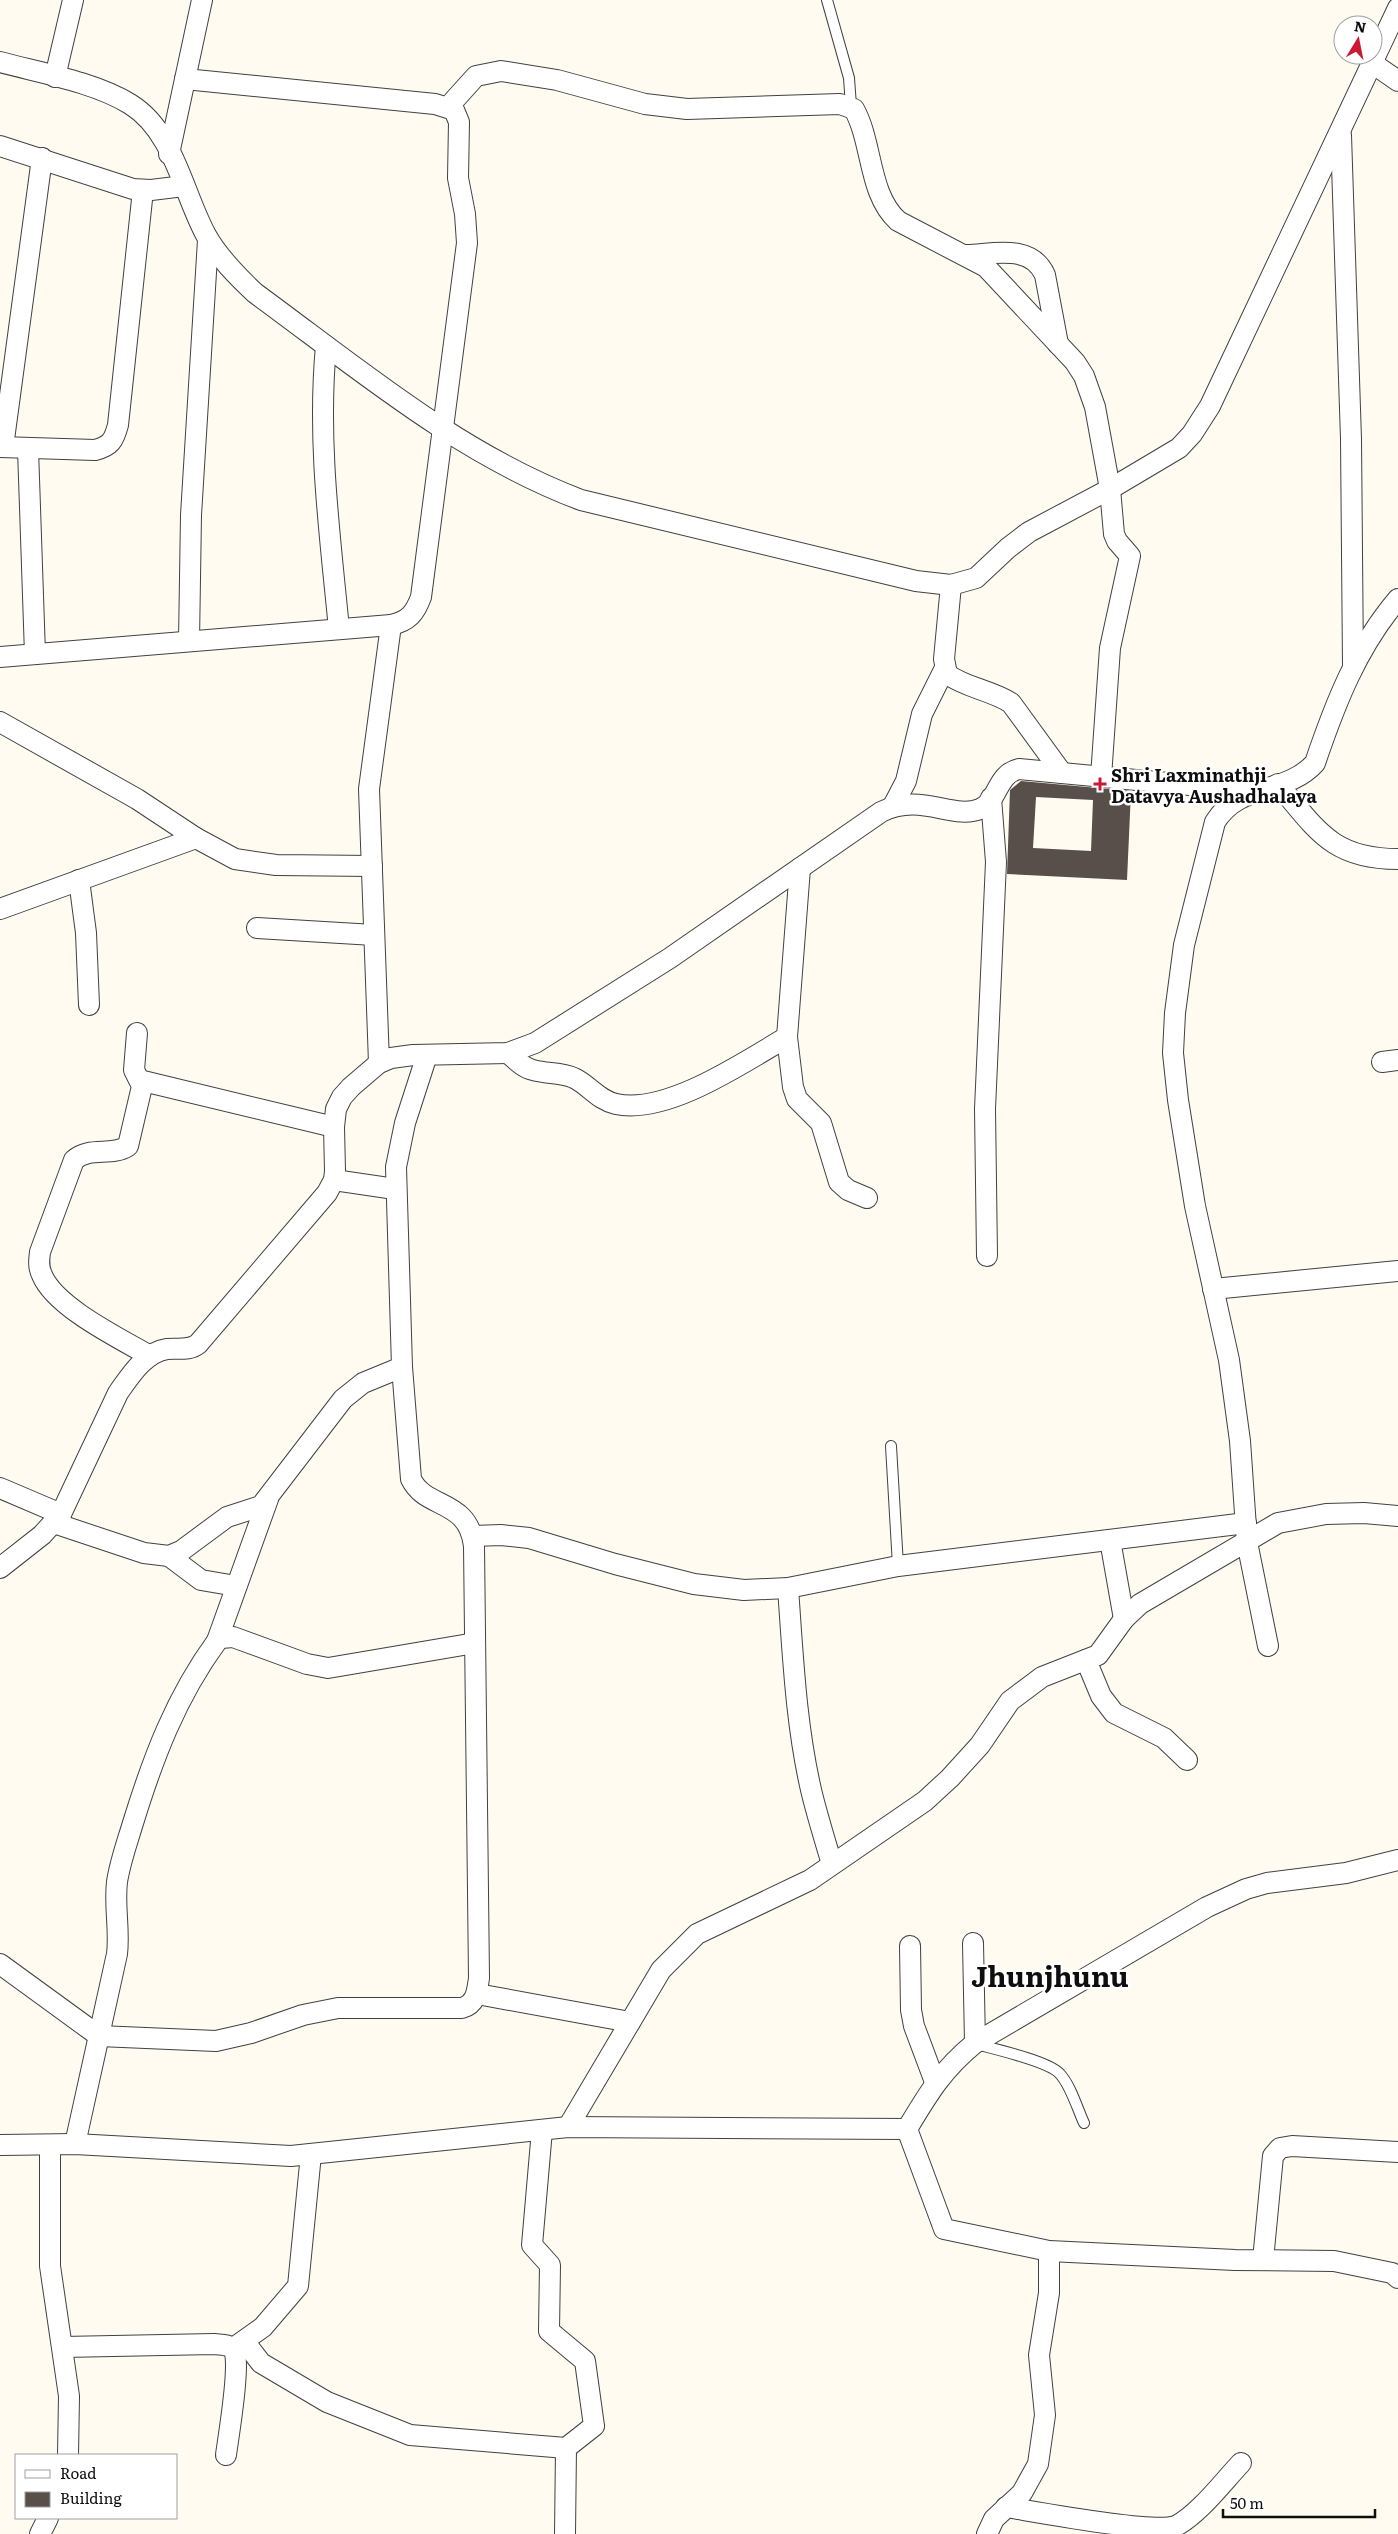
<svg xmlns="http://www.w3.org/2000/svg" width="1398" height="2534" font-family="Literata,serif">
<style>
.building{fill:#584e4a;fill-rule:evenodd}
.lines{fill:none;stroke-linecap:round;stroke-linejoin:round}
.service-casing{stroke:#414141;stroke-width:12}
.minor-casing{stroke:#414141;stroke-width:22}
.service{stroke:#fff;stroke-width:10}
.minor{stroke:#fff;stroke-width:20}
.poi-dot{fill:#cc1933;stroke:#fff;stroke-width:2}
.labels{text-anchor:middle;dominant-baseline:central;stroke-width:5;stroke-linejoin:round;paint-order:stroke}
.poi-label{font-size:18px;font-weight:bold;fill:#0e0e0e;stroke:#fff;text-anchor:start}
.town-label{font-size:28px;font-weight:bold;fill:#0e0e0e;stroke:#fff}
</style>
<rect width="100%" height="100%" fill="#fffbf0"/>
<path class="building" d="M1021 781 1131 791 1127 880 1007 874 1010 790ZM1036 797 1093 800 1091 851 1033 848Z"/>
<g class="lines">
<defs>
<g id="service">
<path d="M827 0 849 78 851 106"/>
<path d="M891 1446 898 1566"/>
<path d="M976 2044C994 2049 1049 2061 1060 2074 1071 2086 1077 2108 1084 2123"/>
</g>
<g id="minor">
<path d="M0 62C41 73 94 82 130 104 174 131 183 193 206 235 218 257 237 276 255 293 359 369 459 454 581 500L916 581 951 585 976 578 1008 548 1029 532 1110 489 1179 448 1192 434 1210 406 1398 8"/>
<path d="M1372 63 1398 81"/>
<path d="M55 77 73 0"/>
<path d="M448 107 476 76 501 71 557 80 645 104 687 109 840 104 854 109C873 143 868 194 898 221L986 267 1075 362 1084 376 1095 407 1110 489 1114 534 1117 541 1130 556 1110 648 1101 777"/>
<path d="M1341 135 1351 439 1353 666"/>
<path d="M0 146 133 189 151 190 184 186"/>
<path d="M169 154 202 0"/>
<path d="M967 255C995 254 1031 244 1045 275L1058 344"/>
<path d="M326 346C317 441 330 535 339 629"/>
<path d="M0 447 95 450C111 446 114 440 118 425L143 190"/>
<path d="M3 447 42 158"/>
<path d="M28 449 35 654"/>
<path d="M951 585 944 659 947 674C966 688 991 690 1011 703L1062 773"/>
<path d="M189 641 191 515 208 240"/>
<path d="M0 657 391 625C409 621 415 613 421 597L467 243 465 214 458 178 459 122 454 110 435 104 185 79"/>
<path d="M0 722 137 799 196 838 235 859 276 865 372 866"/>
<path d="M1278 784C1317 830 1332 859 1398 859"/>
<path d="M893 806 906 781 922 714 945 668"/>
<path d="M800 868 787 1037 793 1087 797 1099 821 1123 839 1182 848 1190 867 1198"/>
<path d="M79 880 86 933 89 1005"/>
<path d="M0 909 196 838"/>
<path d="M257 928 374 935"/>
<path d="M137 1033 134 1070 139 1080 334 1127"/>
<path d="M508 1053C515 1059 523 1068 533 1070 546 1074 562 1072 574 1078 589 1085 598 1100 616 1104 667 1115 744 1062 787 1037"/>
<path d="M1382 1062 1398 1060"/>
<path d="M379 1063 369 789 391 625"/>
<path d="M143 1082 128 1146C111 1157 90 1146 74 1160L40 1252C39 1260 38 1267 42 1275 55 1307 119 1338 150 1356"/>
<path d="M334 1180 395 1189"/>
<path d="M987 1256 985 1109 996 862 991 798"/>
<path d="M1213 1289 1398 1271"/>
<path d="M0 1488 61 1514"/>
<path d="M54 1523 144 1553 169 1556 181 1551 227 1517 261 1506 343 1399 363 1383 402 1367"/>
<path d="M473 1536 501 1535 529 1538 615 1564 694 1584 744 1590 788 1588 898 1566 1246 1523"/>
<path d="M1110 1540 1124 1619"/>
<path d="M169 1556 201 1580 236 1586"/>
<path d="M0 1568 42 1535 61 1514 118 1393C130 1376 145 1352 167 1349 178 1348 189 1351 198 1344L327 1193 334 1180 335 1171 334 1127 336 1109 342 1097 351 1087 379 1063 391 1058 413 1055 508 1053 535 1043 670 958 881 812C921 792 952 820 980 809 999 801 996 774 1019 769L1254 791"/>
<path d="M788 1588C793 1657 796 1727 812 1794 818 1818 825 1841 832 1864"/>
<path d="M217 1641 268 1499"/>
<path d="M1268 1646 1247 1542 1240 1441 1229 1360 1195 1206 1178 1100 1173 1053 1175 1013 1184 945 1215 822C1240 782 1286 795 1315 763 1335 704 1357 647 1398 599"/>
<path d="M1086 1660 1101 1696 1114 1713 1164 1738 1187 1760"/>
<path d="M973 1943 975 2043"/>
<path d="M910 1946 911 2010 914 2026 935 2082"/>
<path d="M0 1964 99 2036 216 2041 251 2033 303 2015 338 2008H462C476 2004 477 1992 479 1978L474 1546C468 1498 426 1510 411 1479L402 1367 396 1167 405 1123 427 1055"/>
<path d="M477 1994 630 2022"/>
<path d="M568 2127 661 1970 697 1934 810 1880 925 1801 950 1778 980 1745 1010 1701 1042 1677 1098 1655 1124 1619 1140 1604 1278 1523 1326 1514 1364 1513 1398 1516"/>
<path d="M907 2129C928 2094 942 2070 975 2043L1207 1907 1246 1889 1267 1883 1346 1873 1398 1860"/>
<path d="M542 2130 532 2245 550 2265 549 2331 585 2361 594 2426 566 2448 565 2534"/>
<path d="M75 2144 117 1954C120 1930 114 1906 117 1882 120 1862 127 1843 133 1823 153 1758 176 1697 217 1641L221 1638 233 1637 307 1664 328 1668 475 1643"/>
<path d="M0 2145 75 2144 291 2156 568 2127 907 2129 944 2229 1049 2251 1235 2260 1334 2261 1392 2273 1398 2278"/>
<path d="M50 2145V2266L69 2396 68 2455"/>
<path d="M1263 2260 1273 2156 1280 2148 1292 2146 1398 2152"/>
<path d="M244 2341 261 2363 327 2402 410 2435 566 2448"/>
<path d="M63 2347 214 2344C221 2345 228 2344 233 2349 242 2357 228 2439 226 2455"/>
<path d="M235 2347 263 2327 298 2286 311 2154"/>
<path d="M1006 2507C1037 2512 1153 2534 1176 2526 1199 2514 1223 2482 1241 2463"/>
<path d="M40 2534 48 2518"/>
<path d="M987 2534 994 2519 1022 2493 1038 2464 1045 2415 1039 2355 1049 2293V2251"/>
</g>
</defs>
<use href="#service" class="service-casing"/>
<use href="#minor" class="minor-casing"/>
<use href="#service" class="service"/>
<use href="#minor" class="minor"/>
</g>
<path class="poi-dot" d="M1097.5 776.5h5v5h5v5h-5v5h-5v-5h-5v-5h5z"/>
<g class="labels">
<g class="poi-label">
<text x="1111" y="774">Shri Laxminathji<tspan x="1111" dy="21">Datavya Aushadhalaya</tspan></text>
</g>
<g class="town-label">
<text x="1050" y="1975">Jhunjhunu</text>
</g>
</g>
<rect x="15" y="2454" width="162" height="65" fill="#ffffff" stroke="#9f9f9f"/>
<rect x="25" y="2470" width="25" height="8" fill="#ffffff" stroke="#9f9f9f"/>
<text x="60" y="2479" font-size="15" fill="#0e0e0e">Road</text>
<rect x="25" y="2492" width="25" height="15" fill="#584e4a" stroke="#9f9f9f"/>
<text x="60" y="2504" font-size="15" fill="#0e0e0e">Building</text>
<g transform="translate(1358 40) rotate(10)"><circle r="24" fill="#ffffff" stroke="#9f9f9f"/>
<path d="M0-4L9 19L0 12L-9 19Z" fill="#cc1933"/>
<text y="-8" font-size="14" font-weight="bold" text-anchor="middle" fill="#0e0e0e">N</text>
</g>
<path d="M1223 2509v8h152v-8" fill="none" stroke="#0e0e0e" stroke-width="2.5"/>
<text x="1230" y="2509" font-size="15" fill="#0e0e0e" stroke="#ffffff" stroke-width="4" paint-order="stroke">50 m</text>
</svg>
